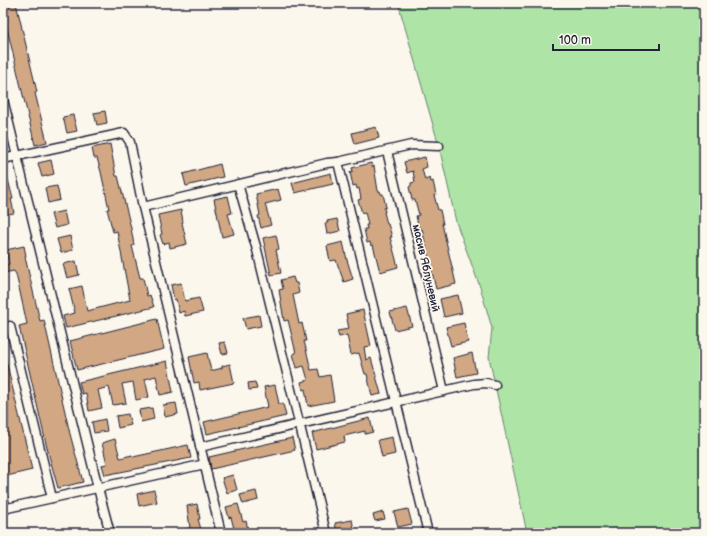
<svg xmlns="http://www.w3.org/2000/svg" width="707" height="536" font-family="'Balsamiq Sans',sans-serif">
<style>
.green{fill:#aee4a6;stroke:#688370}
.building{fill:#d1a883;stroke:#22223b}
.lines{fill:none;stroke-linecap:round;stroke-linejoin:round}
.street-casing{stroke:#22223b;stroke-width:11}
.street{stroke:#fbf7ec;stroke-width:8}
.labels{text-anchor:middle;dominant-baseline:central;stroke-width:3.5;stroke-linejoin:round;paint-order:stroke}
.street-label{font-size:11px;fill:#22223b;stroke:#fbf7ec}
</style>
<rect width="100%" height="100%" fill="#fbf7ec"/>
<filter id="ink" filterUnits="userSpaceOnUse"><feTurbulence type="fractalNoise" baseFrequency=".025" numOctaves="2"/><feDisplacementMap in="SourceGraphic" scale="8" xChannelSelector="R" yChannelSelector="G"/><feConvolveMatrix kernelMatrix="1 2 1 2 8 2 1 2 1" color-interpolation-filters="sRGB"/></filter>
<g filter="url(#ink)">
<path class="green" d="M398 3H704V533H527L489 357 492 328 480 287 456 222 439 146Z"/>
<g class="building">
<path d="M3 3H16L37 92 35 93 47 142 35 145 3 12Z"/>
<path d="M105 111 107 123 97 125 94 113Z"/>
<path d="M73 115 77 131 67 133 63 117Z"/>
<path d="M376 127 379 138 355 144 352 133Z"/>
<path d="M110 144 116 176H118L131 228 134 245 132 246 140 278H143L147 296 150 295 154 307 66 328 63 316 75 313 69 289 82 286 87 311 130 300 117 231 113 232 107 209H109L101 172 97 158H94L92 148Z"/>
<path d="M425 157 427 167 422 169 425 180 430 178 431 182 433 181 436 195H434L438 210H440L443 224H442L456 284 436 289 422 229H419L416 216 419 215 415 200H412L409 187 411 186V183L415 182 413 171 407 173 404 162Z"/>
<path d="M51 160 54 174 42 177 38 163Z"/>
<path d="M371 163 372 167 374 166 378 191H380L381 194H383L386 207 384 208 385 212H384L387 224H388L392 237H390L398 267 380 272 373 245 371 246 370 242 367 243 364 229H367L366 225H368L365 212 362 213 358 200 361 199 359 188 357 189 356 185 353 186 350 172 353 171 352 168Z"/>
<path d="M220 164 223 177 186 186 183 174Z"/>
<path d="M3 168H5L13 199H11L14 213 3 215Z"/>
<path d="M331 173 333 184 295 193 292 183Z"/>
<path d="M57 186 60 200 48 203 45 188Z"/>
<path d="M278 189 281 200 265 204 271 225 261 228 258 216 260 215 256 194Z"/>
<path d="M228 196 232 213 228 214 234 234 222 237 214 199Z"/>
<path d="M181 210 183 222 182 223 187 244 170 248 169 242 163 244 160 235 162 234 158 215Z"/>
<path d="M64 211 67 225 55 228 51 214Z"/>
<path d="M337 219 340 231 327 234 325 223H328L327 221Z"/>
<path d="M276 235 279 249 276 250 281 273 271 275 263 238Z"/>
<path d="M70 236 73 250 61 253 57 239Z"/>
<path d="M343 242 347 260 353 279 344 282 336 260 330 261 327 246Z"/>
<path d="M24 246 26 256 25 257 40 321 44 320 70 434 83 482 58 488 47 448 19 326 27 324 16 274 14 271 3 273V265L9 264 6 250Z"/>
<path d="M76 261 79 275 67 278 63 264Z"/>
<path d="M293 277 295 283H297L299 293 293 295 299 324 302 323 306 341H304L311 370 318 369 320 377 330 375 334 401 308 406 305 389 303 390 301 382 308 380 304 366 297 368 293 354 296 353 288 320 284 321 279 290 283 289 281 280Z"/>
<path d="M181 283 185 301 199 298 203 312 185 316 184 311 179 313 176 299 174 300 171 285Z"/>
<path d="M458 295 462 313 444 317 440 299Z"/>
<path d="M407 308 412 326 395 330 390 312Z"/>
<path d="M363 310 371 346 364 347 366 360 371 358 381 394 372 396 367 374H365L359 353 351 355 347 335 339 337 337 331 349 329 346 314Z"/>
<path d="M259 315 261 326 246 329 243 318Z"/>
<path d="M157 319 164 349 77 370 70 341Z"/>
<path d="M464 323 468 342 451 346 446 327Z"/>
<path d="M225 342 228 353 222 354 219 343Z"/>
<path d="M207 353 211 371 222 368V366L230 364 234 383 200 390 199 382 194 383 189 357Z"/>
<path d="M472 353 476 373 457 377 453 358Z"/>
<path d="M3 356H5L32 470 7 476 3 459Z"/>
<path d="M167 361 173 392 160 395 156 376 145 379 149 397 136 400 133 382 122 384 126 403 113 405 109 387 98 390 102 408 89 411 86 393 82 394 79 382Z"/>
<path d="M255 382 257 389 249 390 248 383Z"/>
<path d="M275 385 279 404H283L286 416 207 434 204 422 268 407 264 387Z"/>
<path d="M176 403 178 414 165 417 163 405Z"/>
<path d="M152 408 154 419 141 422 139 410Z"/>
<path d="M128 414 131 425 118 428 116 416Z"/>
<path d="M370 418 373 432 365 434V431L344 436 345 442 316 449 312 433Z"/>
<path d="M105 419 107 431 94 433 92 422Z"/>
<path d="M392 437 395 454 382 457 378 440Z"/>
<path d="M292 438 295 450 211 469 209 457Z"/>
<path d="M115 439 120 458 132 455 133 457 188 445 191 458 105 475 102 465 107 464 102 443Z"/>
<path d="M233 475 237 490 227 493 222 478Z"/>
<path d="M154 490 157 502 139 506 137 494Z"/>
<path d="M256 491 258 500 243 504 240 495Z"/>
<path d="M197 504 200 519H198L202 533H180V531L190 528 187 506Z"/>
<path d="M238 504 243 522 246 521 249 533H235L231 517 229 518 226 507Z"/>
<path d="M408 509 412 524 398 527 394 512Z"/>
<path d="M383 512 385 519 375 521 373 515Z"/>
<path d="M352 520 355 533H337L335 523Z"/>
</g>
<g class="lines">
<defs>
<g id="street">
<path d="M3 99 98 488 110 533"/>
<path d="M387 151 444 391"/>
<path d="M3 159 124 133 130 142 143 207 221 533"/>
<path d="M338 162 428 533"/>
<path d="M238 184 257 250 326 533"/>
<path d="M143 207 327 163 338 162 411 145 439 146"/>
<path d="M10 326 52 498"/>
<path d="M200 447 474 384 486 383 495 385"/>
<path d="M3 498 6 509"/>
<path d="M3 509 205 464"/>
</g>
</defs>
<use href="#street" class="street-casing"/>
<use href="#street" class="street"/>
</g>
</g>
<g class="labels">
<g class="street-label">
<text transform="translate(426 268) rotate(77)">масив Яблуневий</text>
</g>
</g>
<rect width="707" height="536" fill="none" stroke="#fbf7ec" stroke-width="16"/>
<rect x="8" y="8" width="691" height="520" fill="none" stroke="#22223b" stroke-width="1.5" filter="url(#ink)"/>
<path d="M553 44v6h106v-6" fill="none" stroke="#22223b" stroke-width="2"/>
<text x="559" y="44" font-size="12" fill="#22223b" stroke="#fbf7ec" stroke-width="3" paint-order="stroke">100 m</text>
</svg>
